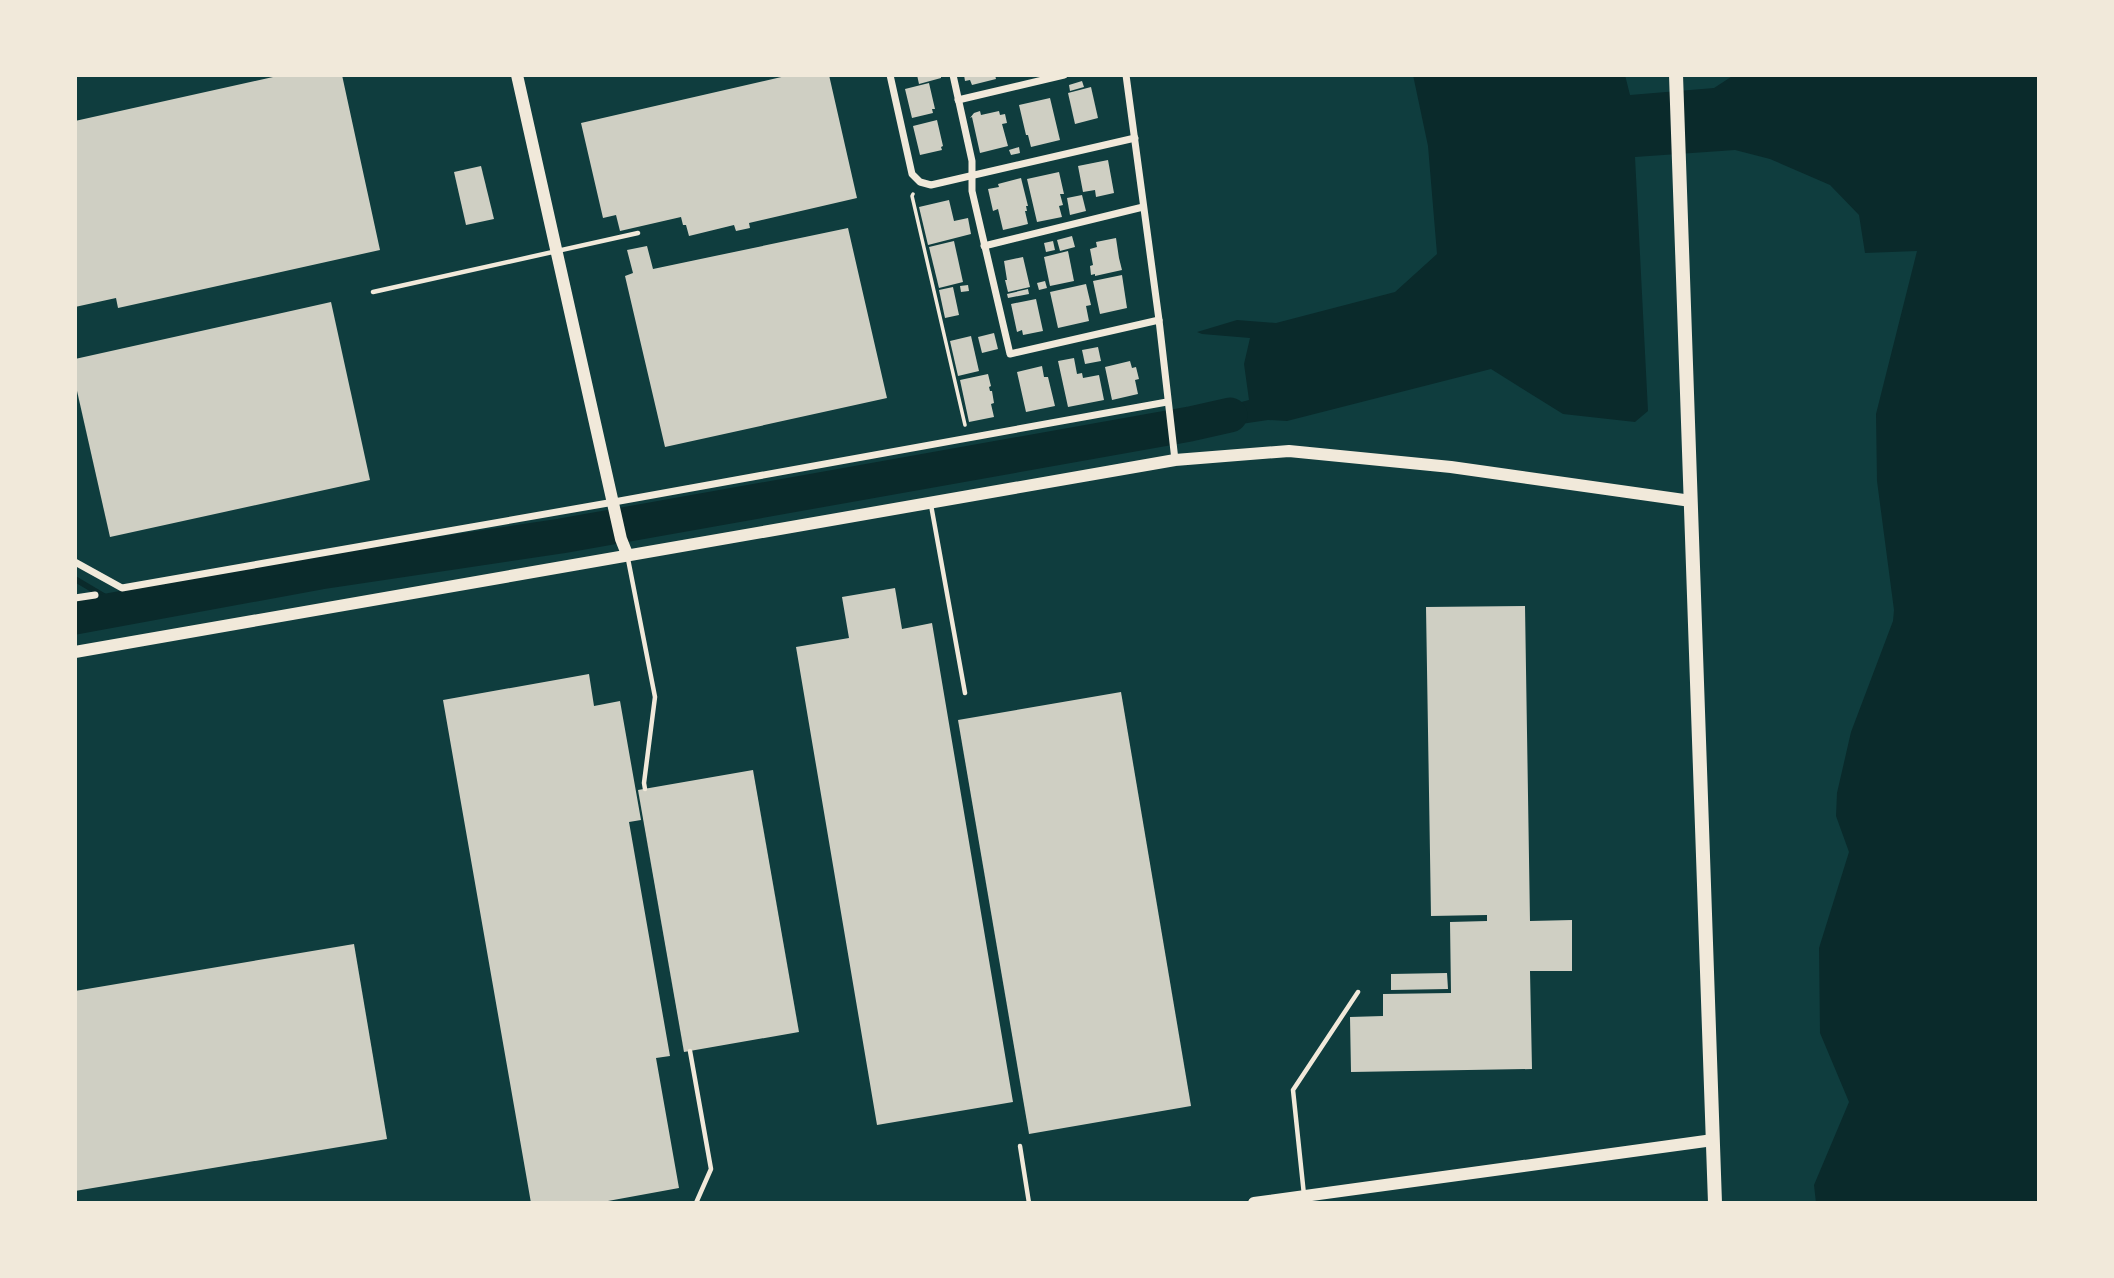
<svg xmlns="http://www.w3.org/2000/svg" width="2114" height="1278" font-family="'DejaVu Sans',sans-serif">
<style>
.water{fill:#0a2a2b}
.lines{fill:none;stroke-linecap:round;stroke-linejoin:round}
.stream{stroke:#0a2a2b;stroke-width:6}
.river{stroke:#0a2a2b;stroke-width:35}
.building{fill:#cfcfc3}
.path{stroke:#f1e9da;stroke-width:3.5}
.service{stroke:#f1e9da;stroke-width:4.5}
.minor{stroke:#f1e9da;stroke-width:7}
.tertiary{stroke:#f1e9da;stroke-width:12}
.secondary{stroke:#f1e9da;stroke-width:14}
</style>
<rect width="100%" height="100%" fill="#0f3d3e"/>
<path class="water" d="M1413 75H1625L1630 95 1714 88 1734 75H2039V1203H1816L1814 1185 1849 1102 1820 1033 1819 948 1849 852 1836 816 1837 793 1851 732 1893 621 1894 610 1877 481 1876 414 1917 251 1865 253 1859 215 1830 185 1770 159 1735 150 1635 157 1648 411 1635 422 1563 414 1491 369 1287 421 1268 420 1187 432 1183 417 1249 400 1244 364 1250 338 1202 334 1197 332 1237 320 1276 323 1395 292 1437 254 1428 146Z"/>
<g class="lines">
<path class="stream" d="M75 579 124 608"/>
<path class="river" d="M75 617 320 572 561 536 1190 424 1230 415"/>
</g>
<g class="building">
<path d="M282 75H342L380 250 118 308 116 298 75 307V121Z"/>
<path d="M790 75H829L857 198 749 223 750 228 736 231 734 225 689 236 686 225H683L681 217 620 231 616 215 603 218 581 123Z"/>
<path d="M917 75H941V78L919 84Z"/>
<path d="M964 75H995L996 79 972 85 970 80 965 81Z"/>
<path d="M1082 81 1084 87 1070 91 1069 85Z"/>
<path d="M929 83 935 109H932L933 113 912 118 905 89Z"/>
<path d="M1091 87 1098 118 1075 124 1068 93Z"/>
<path d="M1050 98 1060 140 1031 147 1028 135H1026L1019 105Z"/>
<path d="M980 111 981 115 999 111 1000 115 1005 114 1007 123 1002 124 1008 146 980 153 972 117 970 118 974 113Z"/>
<path d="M937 120 943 146 941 147 942 150 920 155 913 126Z"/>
<path d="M1019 147 1020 153 1011 155 1009 150Z"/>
<path d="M1108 160 1114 193 1096 197 1095 190 1083 192 1078 166Z"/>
<path d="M481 166 494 219 466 225 454 172Z"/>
<path d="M1059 172 1064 194H1060L1063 205 1059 206 1062 217 1037 222 1027 179Z"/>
<path d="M1021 178 1028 206H1026L1027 211H1025L1028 224 1003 230 998 209 993 211 988 189 999 187 998 184Z"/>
<path d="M1082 195 1086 211 1070 215 1067 198Z"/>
<path d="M949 200 954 221 968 218 971 234 928 245 919 207Z"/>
<path d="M848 228 887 398 665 447 625 276 633 273 627 250 647 246 653 269Z"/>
<path d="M1072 236 1075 247 1060 251 1057 240Z"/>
<path d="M1116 238 1119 258 1122 270 1095 276V274L1091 275 1090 266 1093 265 1090 249 1097 247 1096 242Z"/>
<path d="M954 241 963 282 939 288 929 247Z"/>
<path d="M1053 241 1055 250 1046 252 1044 243Z"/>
<path d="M1068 251 1074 281 1050 286 1044 257Z"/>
<path d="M1023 257 1030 287 1008 292 1005 280H1007L1004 261Z"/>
<path d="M1122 275 1127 308 1100 314 1093 281Z"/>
<path d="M1045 281 1047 288 1039 290 1037 283Z"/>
<path d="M1086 284 1091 305 1086 306 1089 321 1058 328 1050 292Z"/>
<path d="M968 285 969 291 961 292 960 286Z"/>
<path d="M953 287 959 315 945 318 939 290Z"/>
<path d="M1028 289 1029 294 1008 298 1007 294Z"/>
<path d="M1036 299 1043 331 1023 335 1022 330 1017 332 1011 304Z"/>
<path d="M331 302 370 480 110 537 75 382V359Z"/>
<path d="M994 333 998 349 982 353 978 337Z"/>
<path d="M971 336 979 371 958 376 950 341Z"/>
<path d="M1098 347 1101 361 1085 364 1082 350Z"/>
<path d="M1074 358 1077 374 1082 373 1083 378 1099 375 1104 400 1068 407 1058 361Z"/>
<path d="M1130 361 1132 368 1136 367 1139 379 1135 380 1138 394 1112 400 1105 367Z"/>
<path d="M1042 366 1044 377H1048L1055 406 1026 412 1017 372Z"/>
<path d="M988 374 991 386 989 387 990 391H992L994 403 991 404 994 417 969 422 960 380Z"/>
<path d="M895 588 902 629 932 623 1013 1102 877 1125 796 647 849 638 842 597Z"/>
<path d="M1525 606 1530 921 1572 920V971H1530L1532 1069 1351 1072 1350 1017 1383 1016V994L1451 993 1450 922 1487 921V915L1431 916 1426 607Z"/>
<path d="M589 674 594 706 620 701 641 820 629 822 670 1056 656 1058 679 1188 597 1203H531L443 700Z"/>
<path d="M1121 692 1191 1106 1029 1134 958 720Z"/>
<path d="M753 770 799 1032 684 1052 638 790Z"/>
<path d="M354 944 387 1139 75 1191V991Z"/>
<path d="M1447 973 1448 989 1391 990V974Z"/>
</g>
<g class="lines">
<path class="path" d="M913 194 912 196 965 425"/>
<g class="service">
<path d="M373 292 638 233"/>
<path d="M931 505 965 693"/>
<path d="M628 559 655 697 644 783 645 789"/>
<path d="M690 1051 711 1169 696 1203"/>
<path d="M1020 1146 1029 1203"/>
<path d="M1304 1195 1293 1090 1358 992"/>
</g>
<g class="minor">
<path d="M890 75 912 174 920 182 931 185 1135 138"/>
<path d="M953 75 972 161V191L1010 354 1159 320"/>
<path d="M1126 75 1159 320 1175 460"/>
<path d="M958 100 1064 75"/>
<path d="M984 246 1143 207"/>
<path d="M75 562 122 588 614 502 1167 402"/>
<path d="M75 598 95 595"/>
</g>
<g class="tertiary">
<path d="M517 75 621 539 627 554"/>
<path d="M75 652 1175 460 1289 451 1451 467 1691 501"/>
<path d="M1254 1203 1713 1140"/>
</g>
<path class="secondary" d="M1676 75 1715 1203"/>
</g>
<rect width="2114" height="1278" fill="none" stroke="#f1e9da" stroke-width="154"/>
</svg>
